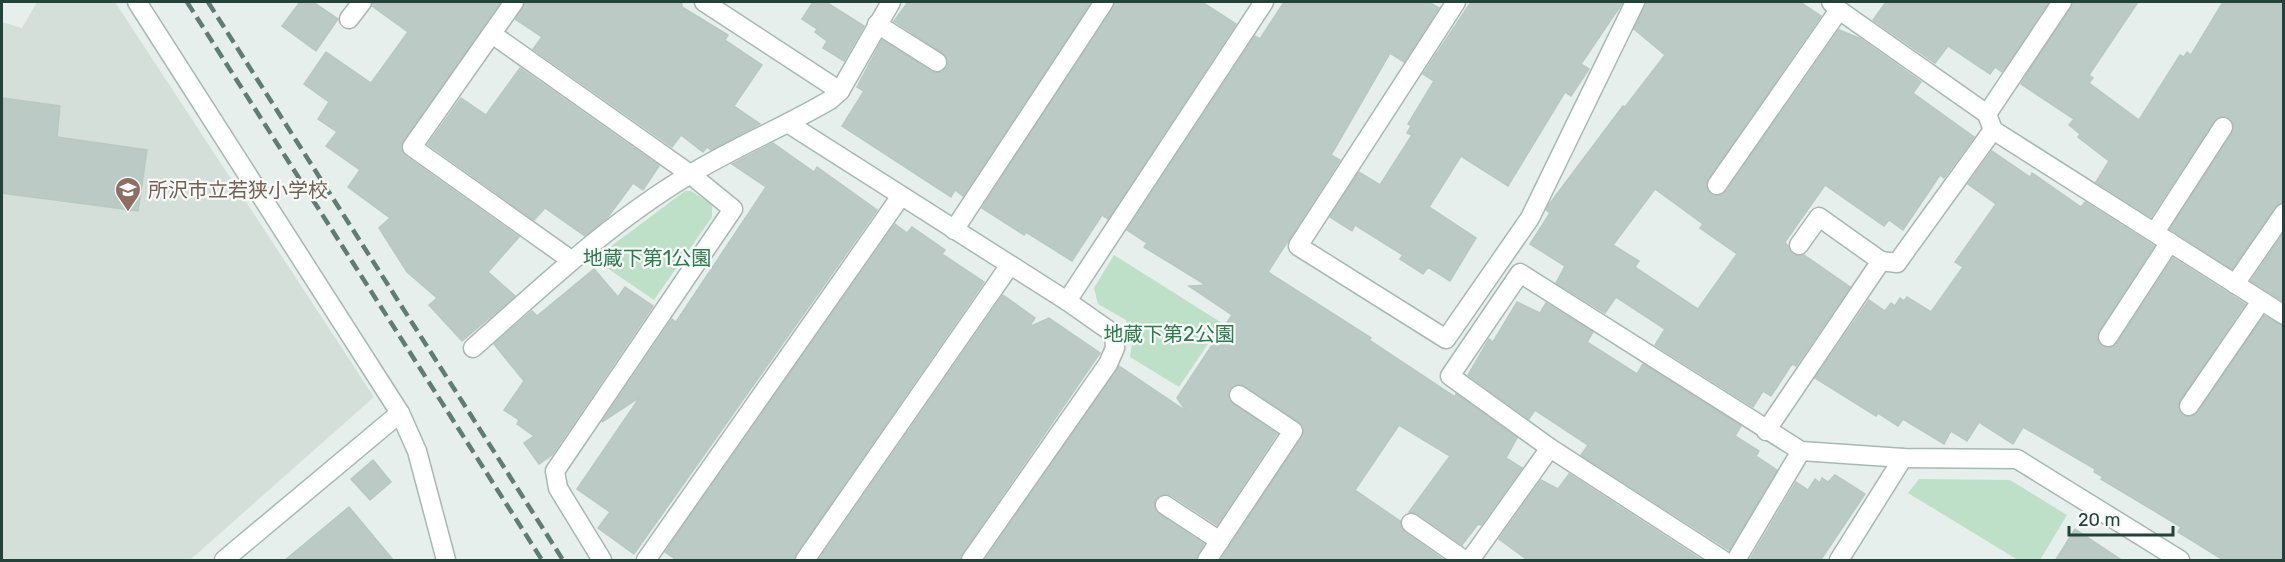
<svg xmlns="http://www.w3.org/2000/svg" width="2285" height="562" font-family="Rubik,'Noto Sans JP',sans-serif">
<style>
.built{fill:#d4dfda}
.green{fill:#bfe0c8}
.building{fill:#bbcac4;stroke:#b8c9c2;stroke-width:1.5;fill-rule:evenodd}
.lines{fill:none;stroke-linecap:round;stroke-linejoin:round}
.lane-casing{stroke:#a8b8b2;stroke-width:21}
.street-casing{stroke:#a8b8b2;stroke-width:21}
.lane{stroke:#fff;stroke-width:18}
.street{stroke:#fff;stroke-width:18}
.rail{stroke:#5f7d75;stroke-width:4.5;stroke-dasharray:12 6;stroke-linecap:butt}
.labels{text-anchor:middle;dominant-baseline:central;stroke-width:4.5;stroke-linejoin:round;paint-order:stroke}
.education-label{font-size:20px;fill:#785e54;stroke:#f7fbf9;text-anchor:start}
.park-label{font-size:20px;fill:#2d7a4b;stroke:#f7fbf9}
</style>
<rect width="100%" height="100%" fill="#e6efeb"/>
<path class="built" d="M37 2H115L374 397 190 560H2V22L22 28Z"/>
<g class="green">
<path d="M685 191H691L712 204V217L654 300 594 259Z"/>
<path d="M1114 255 1222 323 1179 387 1130 357 1132 344 1126 320 1098 304 1094 288Z"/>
<path d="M1919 479 2010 480 2067 515 2040 560H2018L1908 493Z"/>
</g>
<g class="building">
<path d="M300 2H313L338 19 316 51 282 26Z"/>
<path d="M373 2H501L401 145 405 156 519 237 488 272 515 296 462 341 429 305 437 298 407 272 379 228 390 218 348 187 360 170 326 146 337 132 318 119 329 102 304 84 326 52 371 83 408 32 372 6Z"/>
<path d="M525 2H682V7L728 35 725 40 762 65 734 106 760 124 711 150 707 147 703 152 681 135 672 147 533 49 542 37 515 19Z"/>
<path d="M813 2H826L864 26 844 61 823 48 827 41 815 32 817 29 802 19Z"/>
<path d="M908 2H1091L963 196 955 190 951 197 842 126 864 91 857 87 882 40 932 72H942L947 67 948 62 943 53 894 21Z"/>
<path d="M1115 2H1202L1236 24 1108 219 1102 215 1072 261 1026 232 1024 235 982 208Z"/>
<path d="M1284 2H1429L1439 8 1404 62 1390 53 1331 155 1340 160 1268 272 1371 338 1369 340 1455 397 1456 394 1517 438 1506 458 1522 468 1481 525 1478 524 1462 545 1417 514 1409 512 1450 456 1399 425 1355 490 1400 521 1405 532 1445 561H1220L1304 432 1299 422 1239 384 1229 389V400L1277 434 1217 525 1171 495H1159L1154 504 1159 514 1204 544 1196 561H984L1119 366 1186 411 1177 398 1232 315 1189 286 1206 285 1144 247 1147 243 1127 230 1255 36 1260 39Z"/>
<path d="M1471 2H1623L1581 64 1589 69 1571 96 1565 92 1508 186 1461 156 1429 207 1476 238 1450 281 1428 267 1423 274 1400 259 1403 255 1355 225 1352 231 1330 217 1359 172 1380 185 1412 135 1407 133 1411 126 1408 124 1434 81 1423 74Z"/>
<path d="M1646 2H1800L1821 16 1708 179 1707 189 1711 195H1721L1726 191 1839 30 1859 38 1921 82 1913 93 1974 137 1944 178 1940 175 1903 230 1889 220 1884 226 1825 185 1785 242 1793 254 1804 255 1850 287 1796 366 1792 364 1771 396 1763 391 1753 407 1655 345 1665 329 1616 297 1605 313 1556 283 1565 266 1530 244 1550 213 1546 210 1548 206 1623 106 1625 107 1665 55 1634 29ZM1655 189 1703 224 1700 228 1737 254 1698 309 1635 267 1639 261 1613 245Z"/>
<path d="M1886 2H2049L2002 72 1995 67 1990 74 1948 46 1935 63 1873 20Z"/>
<path d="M2073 2H2138L2089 75 2093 78 2089 83 2139 120 2180 55 2184 57 2187 52 2191 55 2223 2H2283V202L2275 207 2232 269 2170 229 2232 133 2234 127 2230 118 2223 116 2214 121 2151 217 2096 182 2109 161 2078 137 2080 134 2069 125 2074 119 2021 84Z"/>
<path d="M520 68 659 166 643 190 633 183 608 217 585 236 545 208 534 220 428 144 461 98 486 115Z"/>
<path d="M2 98 60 106 57 137 147 150 138 211 2 193Z"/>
<path d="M773 143 814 172 817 167 877 210 634 554 598 528 610 512 577 489 640 397 602 422 672 319 676 322 766 187 732 164Z"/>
<path d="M1992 151 2030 177 2032 173 2081 207 2085 202 2154 246 2099 331 2098 342 2102 347H2113L2117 343 2173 258 2245 304 2180 400 2179 410 2183 416H2193L2198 412 2264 316 2283 326V561H2225L2178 532 2181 527 2101 479 2103 477 2094 472 2095 469 2023 427 2013 444 1979 422 1967 441 1951 431 1944 444 1903 419 1898 426 1878 413 1876 416 1815 378 1869 300 1885 311 1891 303 1895 306 1900 298 1904 301 1907 297 1931 312 1963 267 1955 262 1996 204 1968 184Z"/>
<path d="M895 224 907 233 912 227 945 250 942 254 984 282 796 554 794 561H678L665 552Z"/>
<path d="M2283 234V301L2251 281Z"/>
<path d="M594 269 618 297 625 287 653 306 552 455 539 464 524 443 534 436 517 424 519 420 504 410 524 381 494 344 532 311 537 316Z"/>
<path d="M1003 295 1035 318 1029 327 1049 318 1100 353 962 554 960 561H818Z"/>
<path d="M1517 302 1540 313 1546 303 1593 332 1587 342 1637 374 1643 364 1741 426 1735 436 1759 451 1756 456 1777 470 1729 550 1581 455 1588 445 1535 410 1529 419 1468 375 1489 339 1493 342Z"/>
<path d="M373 460 391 482 370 500 351 479Z"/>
<path d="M1569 474 1703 561H1529L1499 539 1541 480 1558 489Z"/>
<path d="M1835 475 1865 494 1820 561H1749L1796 482 1808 490 1815 479 1820 483 1822 478 1828 482Z"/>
<path d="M349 507 394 561H284Z"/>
<path d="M2075 529 2123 561H2055Z"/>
</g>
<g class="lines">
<defs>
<g id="lane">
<path d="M349 19 362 2"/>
<path d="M877 24 937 62"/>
<path d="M1717 185 1839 10"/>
<path d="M2155 232 2223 127"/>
<path d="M1799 245 1819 217 1881 261"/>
<path d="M2108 337 2170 242"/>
<path d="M2189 406 2261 301"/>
<path d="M1165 505 1220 541"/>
<path d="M1411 523 1464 560"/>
</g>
<g id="street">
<path d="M137 2 400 413 417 451 446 560"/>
<path d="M514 2 412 147 571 260"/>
<path d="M704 2 840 91"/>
<path d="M1456 2 1298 246 1446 339 1530 218 1635 2"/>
<path d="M1831 2 1839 10 1987 114 1993 130 2284 315"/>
<path d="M492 34 690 174 733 209 555 471 558 488 602 560"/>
<path d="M1987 114 2062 2"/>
<path d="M789 124 1067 301 1114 334 1115 348 1108 364 971 560"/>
<path d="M954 230 1104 2"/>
<path d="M2235 284 2284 213"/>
<path d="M1067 301 1264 2"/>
<path d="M473 348C542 287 610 222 689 175 735 147 784 127 830 100L840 91 891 2"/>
<path d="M1766 431 1881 261 1897 263 1993 130"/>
<path d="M224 560 400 413"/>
<path d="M646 560 901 196"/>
<path d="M805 560 1010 265"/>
<path d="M1207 560 1293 431 1239 395"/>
<path d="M1470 560 1550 448"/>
<path d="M1723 560 1550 448 1450 376 1520 273 1801 451 1903 458 2017 459 2180 560"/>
<path d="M1736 560 1801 451"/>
<path d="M1839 560 1903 458"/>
</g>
</defs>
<use href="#lane" class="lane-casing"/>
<use href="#street" class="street-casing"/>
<use href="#lane" class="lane"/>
<use href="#street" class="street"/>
<g class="rail">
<path d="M187 2 542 560"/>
<path d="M208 2 563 560"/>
</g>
</g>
<defs>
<symbol id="school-pin" viewBox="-11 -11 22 30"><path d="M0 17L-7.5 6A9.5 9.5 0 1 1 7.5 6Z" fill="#8d6e63" stroke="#f7fbf9"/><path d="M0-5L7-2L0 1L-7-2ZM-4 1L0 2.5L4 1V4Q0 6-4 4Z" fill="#fff"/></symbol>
</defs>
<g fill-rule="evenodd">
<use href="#school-pin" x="113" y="175" width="30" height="40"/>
</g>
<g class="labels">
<g class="education-label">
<text x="148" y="190">所沢市立若狭小学校</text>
</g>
<g class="park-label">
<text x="647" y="258">地蔵下第1公園</text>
<text x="1169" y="334">地蔵下第2公園</text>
</g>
</g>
<rect width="2285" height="562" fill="none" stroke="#24423a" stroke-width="6"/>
<path d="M2069 526v9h104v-9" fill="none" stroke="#24423a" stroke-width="3"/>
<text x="2078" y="526" font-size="18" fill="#24423a" stroke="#f7fbf9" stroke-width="4.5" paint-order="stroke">20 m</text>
</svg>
